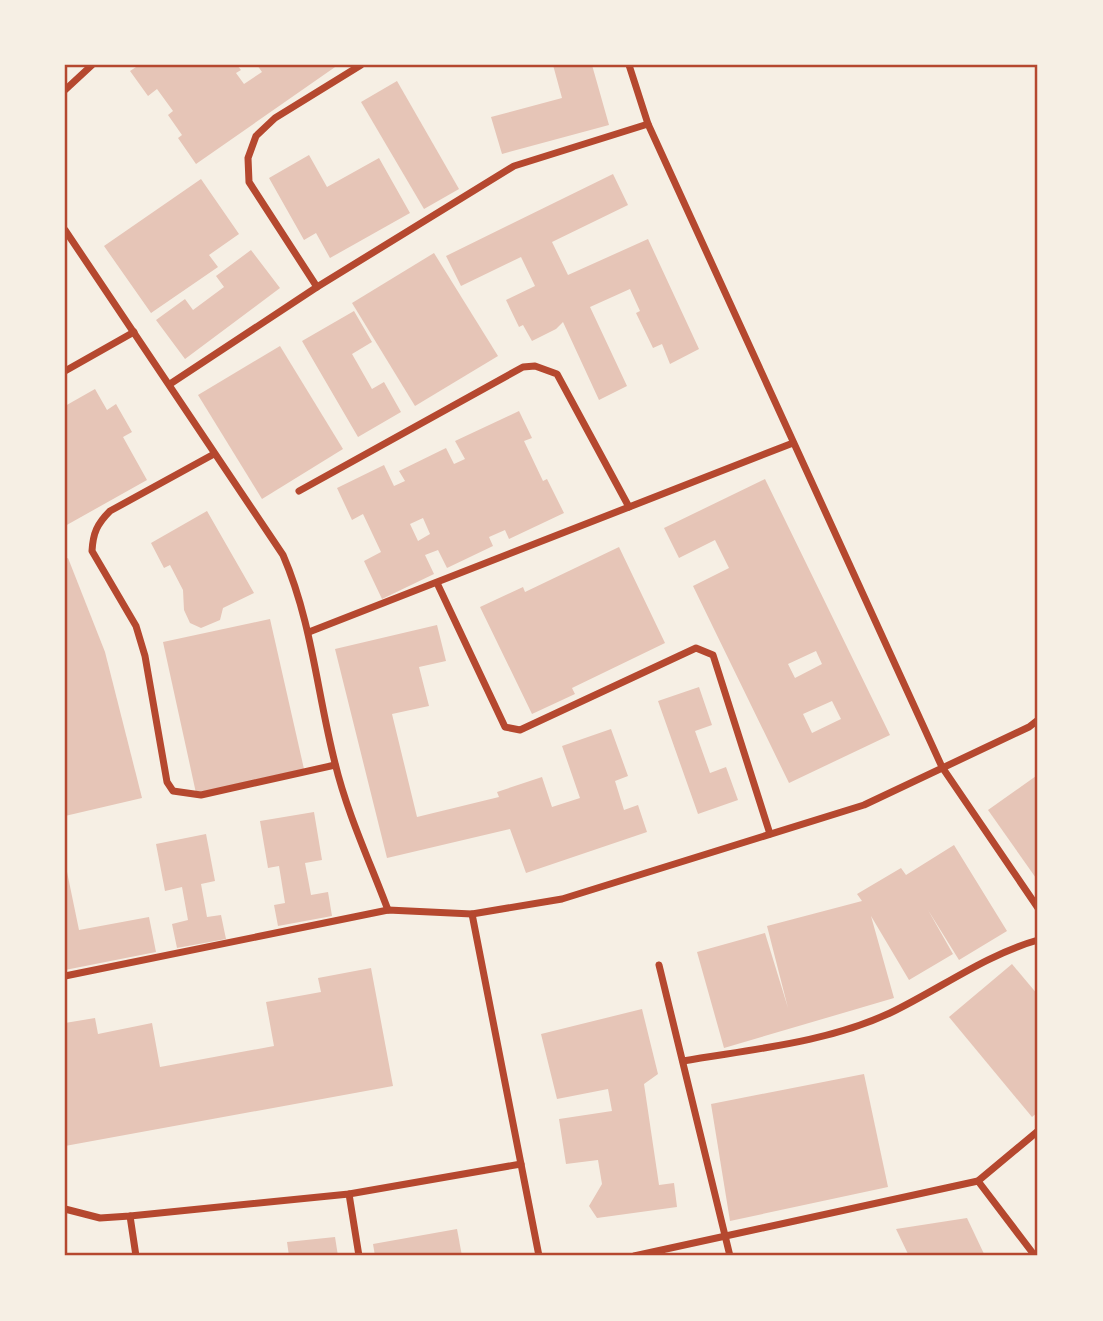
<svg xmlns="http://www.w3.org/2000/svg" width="1103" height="1321" font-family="Inter,sans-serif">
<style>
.building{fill:#e6c5b7;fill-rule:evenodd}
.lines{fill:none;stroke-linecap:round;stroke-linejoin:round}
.minor{stroke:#b5482f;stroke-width:7}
.neatline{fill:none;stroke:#b5482f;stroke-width:2.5}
</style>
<rect width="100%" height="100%" fill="#f6efe4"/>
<g class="building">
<path d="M139 65H237L241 70 236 73 244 84 262 72 257 65H338L196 164 178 138 182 135 168 115 173 111 157 89 148 96 130 71Z"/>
<path d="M553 65H592L609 125 502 154 491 117 562 98Z"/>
<path d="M397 81 459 189 424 209 361 102Z"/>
<path d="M309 155 327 187 379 158 410 213 330 258 316 233 304 240 269 178Z"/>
<path d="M613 174 628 205 552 242 568 275 648 239 699 349 670 364 662 344 653 348 636 313 640 311 630 289 590 307 627 386 599 400 563 322 556 329 532 341 523 325 519 327 506 300 535 286 521 257 461 286 446 256Z"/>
<path d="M201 179 239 234 209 255 218 267 151 313 104 246Z"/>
<path d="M251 250 280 288 185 359 156 320 185 299 193 310 224 287 216 276Z"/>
<path d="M434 253 498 356 415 406 352 303Z"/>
<path d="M354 311 372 342 352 354 372 389 384 382 401 412 358 437 302 341Z"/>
<path d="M280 346 343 449 262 499 198 395Z"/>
<path d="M95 389 107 410 116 404 132 432 123 437 147 480 65 526V406Z"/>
<path d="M519 411 532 438 524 441 543 481 547 479 564 513 509 539 505 530 489 537 493 546 447 568 438 550 425 555 434 574 382 599 364 561 381 552 363 514 352 520 337 488 384 465 394 486 405 481 399 471 446 448 454 464 465 459 455 441ZM423 518 430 534 418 541 410 524Z"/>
<path d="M765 479 890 735 789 783 693 586 729 568 715 540 679 558 664 528ZM816 651 822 664 795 678 788 664ZM832 701 841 719 812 733 803 714Z"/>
<path d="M207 511 254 593 223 608 220 620 201 628 190 623 184 610 183 590 170 565 164 568 151 543Z"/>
<path d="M619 547 665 643 572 688 575 694 532 714 480 607 523 587 525 592Z"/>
<path d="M68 558 105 652 142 798 65 816V559Z"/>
<path d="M270 619 304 769 196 793 163 642Z"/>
<path d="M437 625 446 661 419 667 429 706 392 714 417 817 499 797 497 792 542 777 552 807 580 798 562 746 611 729 628 776 615 781 624 810 638 805 647 832 526 873 510 829 387 858 335 649Z"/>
<path d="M699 687 712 725 695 731 710 773 726 767 738 800 698 814 658 701Z"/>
<path d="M1036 776 1038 779V881L988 810Z"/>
<path d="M314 812 322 860 305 863 311 895 328 892 332 916 278 926 274 905 285 903 279 866 268 868 260 821Z"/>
<path d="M206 834 215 881 201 884 207 917 221 915 226 939 177 948 172 924 188 920 182 887 165 891 156 844Z"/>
<path d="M954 845 1007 931 959 960 928 910 953 954 909 980 871 916 894 998 724 1048 697 952 765 933 788 1008 767 926 862 901 857 894 901 868 906 875Z"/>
<path d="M66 867 79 930 149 917 156 952 65 970Z"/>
<path d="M1012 964 1038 995V1112L1032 1117 949 1017Z"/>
<path d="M371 968 393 1086 65 1146V1023L95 1018 98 1034 152 1023 160 1067 274 1046 266 1002 321 992 318 978Z"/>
<path d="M642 1009 658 1074 644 1084 659 1185 674 1183 677 1207 597 1218 589 1206 602 1184 598 1160 566 1164 559 1119 612 1111 608 1089 557 1099 541 1034Z"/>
<path d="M864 1074 888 1187 730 1221 711 1104Z"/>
<path d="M967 1218 985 1256H909L896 1229Z"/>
<path d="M457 1229 462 1256H375L373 1244Z"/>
<path d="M335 1237 338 1256H289L287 1242Z"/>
</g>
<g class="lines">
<g class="minor">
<path d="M629 65 648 124 942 767 1038 908"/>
<path d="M65 90 92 65"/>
<path d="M65 230 283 555C312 622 317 693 335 763 347 813 370 862 388 910"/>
<path d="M317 287 249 182 248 158 256 136 275 118 361 65"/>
<path d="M65 371 134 332"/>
<path d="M170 384 317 287 514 166 648 124"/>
<path d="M214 454 110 511C97 524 93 533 92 551L136 626 145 656 167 782 173 791 201 795 335 765"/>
<path d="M299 491 523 367 535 366 557 374 629 507"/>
<path d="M437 583 505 727 520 730 696 648 713 655 770 834"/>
<path d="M309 632 793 443"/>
<path d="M472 914 539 1256"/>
<path d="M659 965 730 1256"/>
<path d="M65 976 388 910 472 914 562 899 864 805 1029 727 1038 720"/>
<path d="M683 1061C753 1049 825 1043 890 1013 940 989 985 955 1038 940"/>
<path d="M978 1181 1035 1256"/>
<path d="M349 1194 359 1256"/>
<path d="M65 1209 100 1218 130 1216 349 1194 521 1164"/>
<path d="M130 1216 136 1256"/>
<path d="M634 1256 978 1181 1038 1131"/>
</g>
</g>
<rect width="1103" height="1321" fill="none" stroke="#f6efe4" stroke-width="133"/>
<rect x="66" y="66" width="970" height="1188" class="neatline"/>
</svg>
